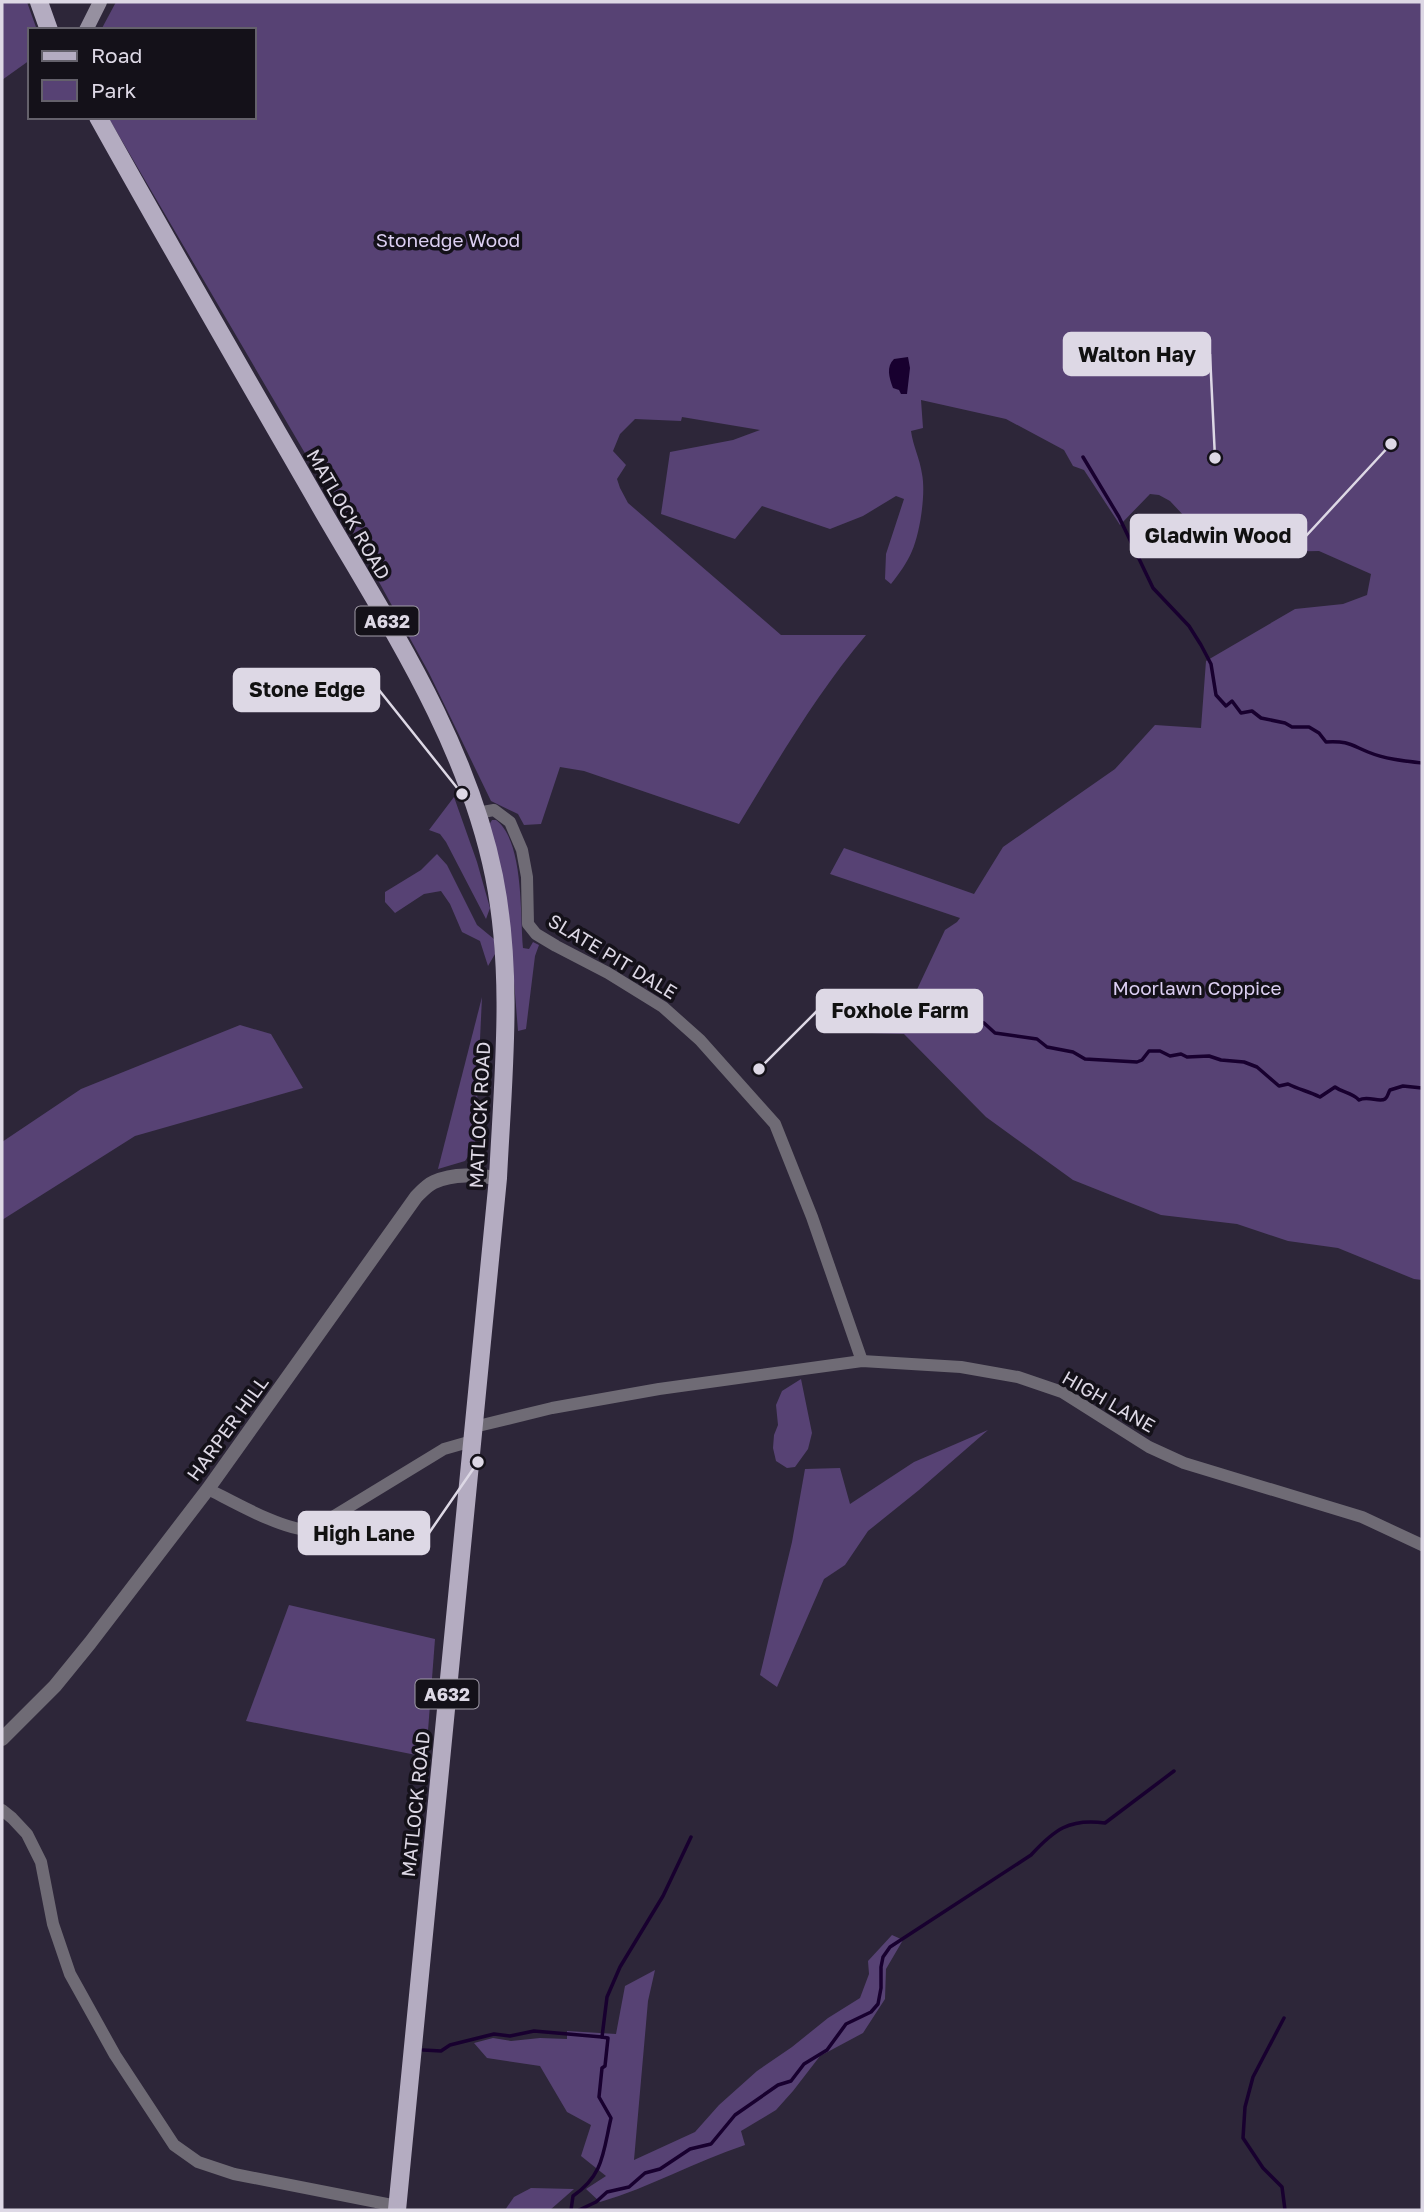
<svg xmlns="http://www.w3.org/2000/svg" width="1424" height="2212" font-family="'Golos Text',sans-serif">
<style>
.green{fill:#574274}
.water{fill:#18002f}
.lines{fill:none;stroke-linecap:round;stroke-linejoin:round}
.stream{stroke:#18002f;stroke-width:3.5}
.minor{stroke:#6f6b75;stroke-width:12}
.tertiary{stroke:#6f6b75;stroke-width:14}
.secondary{stroke:#9690a0;stroke-width:14}
.primary{stroke:#b4acc1;stroke-width:18}
.labels{text-anchor:middle;dominant-baseline:central;stroke-width:7;stroke-linejoin:round;paint-order:stroke}
.shield{fill:#141119;stroke:#a19ca8;stroke-width:2}
.shield-label{font-size:18px;font-weight:bold;fill:#ddd8e5}
.park-label{font-size:19px;fill:#dccff2;stroke:#141119}
.street-label{font-size:19px;fill:#ddd8e5;stroke:#141119}
.leader{fill:none;stroke:#ddd8e5;stroke-width:2.5}
.callout-dot{fill:#ddd8e5;stroke:#141119;stroke-width:2.5}
.callout{fill:#ddd8e5;stroke:#ddd8e5;stroke-width:2.5}
.callout-label{font-size:21px;text-anchor:middle;font-weight:bold;fill:#111}
</style>
<rect width="100%" height="100%" fill="#2d2639"/>
<g class="green">
<path d="M2 2H27L37 30H30V60L2 80Z"/>
<path d="M116 2H1422V1280L1414 1279 1338 1248 1288 1241 1237 1224 1161 1215 1073 1180 986 1117 904 1034 839 1032 834 1005 842 996 913 998 945 930 957 922 960 918 830 874 844 848 974 894 1003 847 1115 769 1155 725 1201 728 1206 661 1295 609 1343 604 1367 595 1371 574 1319 551 1267 552 1185 517 1170 501 1159 495 1150 494 1120 525 1084 470 1073 466 1064 450 1006 419 921 400 923 428 911 431C913 446 920 459 922 474 926 493 920 533 912 551 907 563 899 574 891 584L885 579 886 554 904 499 896 496 863 516 830 529 762 506 735 539 661 514 670 452 733 440 760 430 682 417 681 421 635 419 620 434 613 451 626 465 617 479 620 488 628 503 781 635H866C817 693 778 760 739 824L584 771 560 767 541 824 524 825 518 814 491 801 429 673 357 542 108 117H254V30H101Z"/>
<path d="M454 797 477 862 490 908 486 919 446 842 440 834 429 830Z"/>
<path d="M492 820H496C524 841 520 914 523 948L529 949 533 942 539 945 535 956 526 1029 518 1031 512 956 489 825Z"/>
<path d="M437 854 447 865 477 925 494 939 495 954 488 966 480 941 462 932 450 904 441 891 424 894 395 913 385 902V892L421 870Z"/>
<path d="M482 997 475 1146 465 1161 438 1169Z"/>
<path d="M240 1025 271 1034 303 1088 135 1136 2 1220V1142L81 1089Z"/>
<path d="M801 1379 812 1433 808 1449 795 1467 787 1468 776 1461 773 1448 774 1435 778 1425 776 1405 782 1391Z"/>
<path d="M988 1430 919 1490 868 1531 845 1565 824 1579 777 1687 760 1675 792 1542 805 1469 840 1468 850 1504 914 1462Z"/>
<path d="M289 1605 435 1639 426 1757 246 1721Z"/>
<path d="M892 1935 903 1940 886 1969 885 1999 863 2033 820 2056 793 2091 776 2110 741 2131 745 2145C694 2162 651 2187 600 2202L586 2189 606 2176 581 2156 591 2125 567 2112 540 2066 487 2058 474 2043 493 2038 511 2041 540 2038 567 2039V2031L616 2034 625 1986 655 1970 648 2001 634 2160 695 2132 719 2105 757 2071 792 2047 828 2018 860 1998 869 1974 868 1961Z"/>
<path d="M531 2188 574 2189 550 2210H505L514 2197Z"/>
</g>
<path class="water" d="M908 357 910 368 907 394H901L899 390 893 388C889 377 886 367 894 359Z"/>
<g class="lines">
<g class="stream">
<path d="M1083 457 1119 517 1153 588 1189 626 1201 645 1211 664 1216 695 1226 706 1232 701 1241 713 1252 711 1261 718 1285 723 1292 727H1309L1319 733 1326 742C1348 741 1349 744 1368 752 1385 759 1404 761 1422 763"/>
<path d="M912 1013 939 1009 954 1016 984 1023 995 1033 1037 1039 1047 1047 1073 1052 1085 1059 1137 1062 1142 1060 1149 1051H1160L1170 1056 1181 1054 1187 1057 1209 1056 1221 1060 1244 1062 1257 1067 1279 1086 1288 1084C1300 1090 1308 1091 1320 1097L1335 1087C1343 1093 1351 1092 1359 1100 1368 1095 1379 1103 1385 1099 1388 1097 1388 1093 1390 1090L1403 1086 1422 1088"/>
<path d="M1284 2018 1253 2077 1245 2107 1243 2138 1263 2168 1282 2187 1285 2210"/>
<path d="M423 2050 441 2051 450 2045 494 2034 510 2036 534 2031 602 2037"/>
<path d="M571 2210 573 2196C604 2175 603 2152 611 2118L599 2097 602 2068 605 2066 608 2038 602 2037 607 1997 620 1967 663 1896 691 1837"/>
<path d="M579 2210 596 2202 607 2192 629 2187 645 2173 660 2169 690 2149 711 2144 735 2115 778 2085 791 2081 804 2064 827 2050 846 2024 871 2012 878 2004 881 1988V1967L883 1957 890 1947 1031 1855C1054 1830 1069 1818 1105 1823L1174 1771"/>
</g>
<g class="minor">
<path d="M477 813 494 810 510 822 522 850 527 877 528 924 536 934 556 946 608 973 663 1007 700 1040 775 1124 812 1217 862 1361"/>
<path d="M474 1427 552 1408 659 1389 862 1361 961 1367 1018 1377 1062 1392 1149 1447 1184 1463 1362 1517 1422 1545"/>
<path d="M208 1489C234 1502 284 1531 311 1530L444 1449 472 1441"/>
<path d="M2 1810 12 1818 27 1834 41 1862 53 1924 70 1974 115 2055 174 2145 198 2162 234 2174 397 2206"/>
</g>
<path class="tertiary" d="M2 1739 55 1686 90 1643 208 1489 416 1197C421 1192 427 1185 434 1182 454 1173 477 1175 498 1178"/>
<path class="secondary" d="M86 30 100 2"/>
<g class="primary">
<path d="M39 2 49 30"/>
<path d="M98 117C172 250 248 381 324 513 391 628 467 743 494 876 514 976 503 1077 498 1178L397 2210"/>
</g>
</g>
<g class="labels">
<g class="shield">
<rect x="355.5" y="606.5" width="63" height="29" rx="5"/>
<rect x="415.5" y="1679.5" width="63" height="29" rx="5"/>
</g>
<g class="shield-label">
<text x="387" y="621">A632</text>
<text x="447" y="1694">A632</text>
</g>
<g class="park-label">
<text x="448" y="239">Stonedge Wood</text>
<text x="1197" y="987">Moorlawn Coppice</text>
</g>
<g class="street-label">
<text transform="translate(349 514) rotate(60)">MATLOCK ROAD</text>
<text transform="translate(613 956) rotate(31)">SLATE PIT DALE</text>
<text transform="translate(479 1115) rotate(-87)">MATLOCK ROAD</text>
<text transform="translate(1109 1401) rotate(30)">HIGH LANE</text>
<text transform="translate(227 1428) rotate(-54)">HARPER HILL</text>
<text transform="translate(415 1804) rotate(-84)">MATLOCK ROAD</text>
</g>
</g>
<path class="leader" d="M1215 458L1210 354M1391 444L1306 536M462 794L379 690M759 1069L817 1011M478 1462L429 1533"/>
<g class="callout-dot">
<circle cx="1215" cy="458" r="7"/>
<circle cx="1391" cy="444" r="7"/>
<circle cx="462" cy="794" r="7"/>
<circle cx="759" cy="1069" r="7"/>
<circle cx="478" cy="1462" r="7"/>
</g>
<g class="callout">
<rect x="1064" y="333" width="146" height="42" rx="7"/>
<rect x="1131" y="515" width="175" height="42" rx="7"/>
<rect x="234" y="669" width="145" height="42" rx="7"/>
<rect x="817" y="990" width="165" height="42" rx="7"/>
<rect x="299" y="1512" width="130" height="42" rx="7"/>
</g>
<g class="callout-label">
<text x="1137" y="362">Walton Hay</text>
<text x="1218" y="543">Gladwin Wood</text>
<text x="307" y="697">Stone Edge</text>
<text x="900" y="1018">Foxhole Farm</text>
<text x="364" y="1541">High Lane</text>
</g>
<rect width="1424" height="2212" fill="none" stroke="#ddd8e5" stroke-width="7"/>
<rect x="28" y="28" width="228" height="91" fill="#141119" stroke="#64616b" stroke-width="2"/>
<rect x="42" y="51" width="35" height="10" fill="#b4acc1" stroke="#64616b" stroke-width="2"/>
<text x="91" y="63" font-size="21" fill="#ddd8e5">Road</text>
<rect x="42" y="80" width="35" height="21" fill="#574274" stroke="#64616b" stroke-width="2"/>
<text x="91" y="98" font-size="21" fill="#ddd8e5">Park</text>
</svg>
